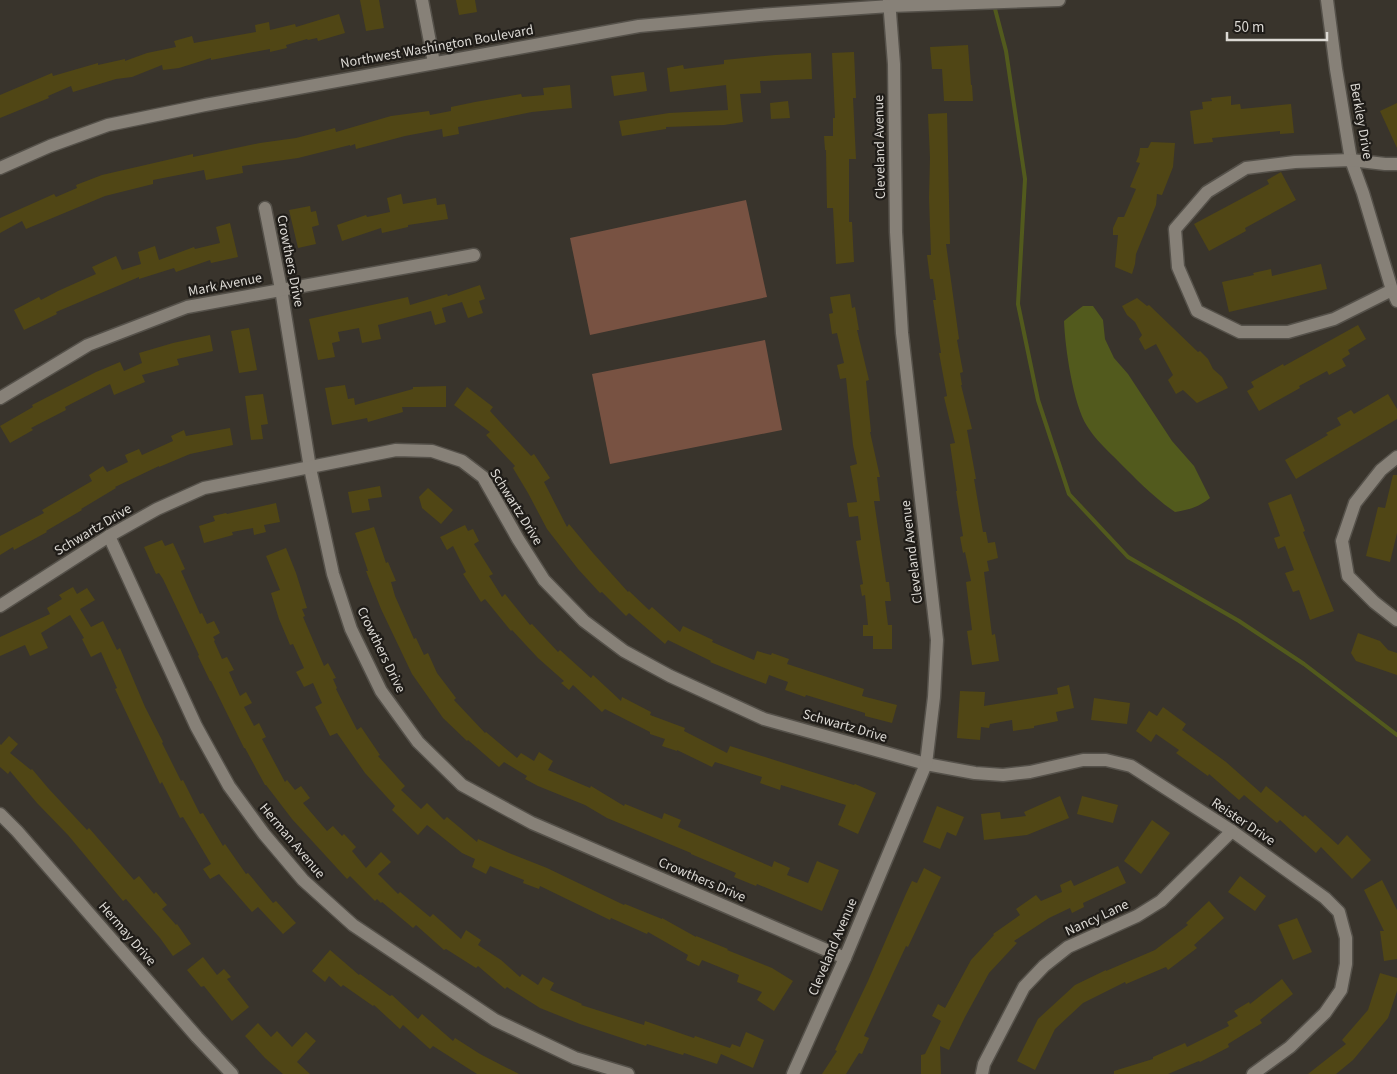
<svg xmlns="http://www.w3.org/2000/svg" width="1397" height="1074" font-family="'Source Sans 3',sans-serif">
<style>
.green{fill:#785242}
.water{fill:#525a1d}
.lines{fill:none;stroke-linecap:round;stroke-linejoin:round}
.stream{stroke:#525a1d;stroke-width:4}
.building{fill:#504615}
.street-casing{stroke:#55514a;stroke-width:15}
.secondary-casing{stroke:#55514a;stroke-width:15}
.street{stroke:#878178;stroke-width:12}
.secondary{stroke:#878178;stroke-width:12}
.labels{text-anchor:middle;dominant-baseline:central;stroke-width:4.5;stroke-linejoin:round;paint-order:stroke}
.street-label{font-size:14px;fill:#dcd9d4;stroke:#1f1c18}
</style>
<rect width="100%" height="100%" fill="#39342c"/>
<g class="green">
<path d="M746 200 767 297 590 335 570 238Z"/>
<path d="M765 340 782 430 610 464 592 374Z"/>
</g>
<path class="water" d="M1083 306H1093L1103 320 1105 339 1114 358 1128 374 1172 441 1194 466 1210 498C1199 507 1188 510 1175 512 1153 497 1136 479 1118 461 1107 450 1095 439 1087 426 1073 404 1065 347 1064 321L1075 312Z"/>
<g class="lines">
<path class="stream" d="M994 5 1006 51 1025 179 1018 304 1038 400 1069 494 1128 557 1239 621 1304 664 1397 735"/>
</g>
<g class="building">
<path d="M360 0H379L384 28 366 31Z"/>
<path d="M456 0H475L477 12 459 15Z"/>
<path d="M339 14 345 33 318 41 317 38 308 40 307 39 286 45 287 48 270 52V49L211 60V58L179 68 163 70 162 65 132 77 116 79 73 92 71 86 48 96 49 98 0 118V95L52 73 53 76 98 63V65L125 59V61L147 53 176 47 174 41 192 36 194 43 256 32 255 25 269 22 270 30 295 24 296 27Z"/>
<path d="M968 45 971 85H972L973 101H944L942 69H932L930 47Z"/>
<path d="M854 52 856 98H853L856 159H849V222H852L854 262 836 264 833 208H827L826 150H825L824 136H833V118H835L832 53Z"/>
<path d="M811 53 812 79 760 81 761 93 740 94 743 122 724 125 666 127V129L622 136 619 121 669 113 728 110 726 85 670 92 667 68 683 65 684 69 724 64V60L775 55Z"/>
<path d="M644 72 647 91 614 96 611 76Z"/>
<path d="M570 85 572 108 532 112 458 127 459 134 443 137 442 129 405 136 356 149 355 144 350 146V145L298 158 242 166 243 173 206 180 204 170 153 180V184L105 196 26 229 22 221 0 233V218L54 194 56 197 77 188 76 185 102 175 193 154V157L260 143 296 138 335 128 336 132 391 116 429 111 430 115 451 111V107L475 102 521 94 522 97 544 95 543 88Z"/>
<path d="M1231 96V105L1240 104 1241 109 1291 104 1294 133 1280 134V131L1212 138 1213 142 1194 144 1190 111 1203 109 1202 102 1212 101 1211 98Z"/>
<path d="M788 101 790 118 771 119 770 103Z"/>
<path d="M1397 103V148L1380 111Z"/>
<path d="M947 113 950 244H946L959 339 957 340 963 372 960 373 962 385H961L972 429 967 430 976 479H974L983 532H986L988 543 995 542 998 558 987 561 989 571 984 572 992 635 995 634 999 661 972 665 967 631 972 630 966 582 971 581 965 552 963 553 960 537 963 536 956 491H957L950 444 955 443 944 397 947 396 939 353H941L933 300H936L933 279H930L927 255H931L929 198 930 158 928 114Z"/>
<path d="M1151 142 1175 143 1173 167 1162 195 1157 194 1156 205 1136 254 1135 264 1132 274 1115 267 1118 235H1113V228L1118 217H1124L1136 189 1130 187 1140 163 1136 162 1139 155 1140 148H1148Z"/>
<path d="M1281 172 1296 200 1245 228 1246 231 1209 251 1194 224 1269 184 1267 180Z"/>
<path d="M401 194 403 204 436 198 437 205 445 204 448 219 408 225V227L382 233 381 228 342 241 337 225 366 215 367 217 390 212 387 198Z"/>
<path d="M310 206 311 212 316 211 319 225 312 227 316 244 298 248 289 210Z"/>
<path d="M230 223 238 257 211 263 210 260 176 272 174 268 139 279V277L56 312 57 314 24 330 14 310 39 297 41 300 58 291 96 274 92 267 116 256 122 270 141 264 138 252 155 246 159 260 194 247 195 249 220 243 216 227Z"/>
<path d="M1321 264 1327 289 1229 312 1222 282 1254 275 1253 273 1271 269 1272 276Z"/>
<path d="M480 285 485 299 479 301 483 313 468 318 462 302 442 308 446 322 435 325 431 311 378 325 381 339 362 343 359 328 338 332 340 341 332 343 335 357 318 360 309 319 408 297 410 305 447 294 448 296Z"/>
<path d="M850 294 852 308 855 307 859 330H857L869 380 866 381 871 432H870L880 477H877L880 501H874L886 582H889L891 601H885L888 625H892V649H873V636H863V625H868L865 595 862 596 860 585 863 584 856 541 861 540 858 516 849 517 847 503 857 502 850 466 857 464 853 445 846 378 840 379 837 365 844 363 837 333 832 334 829 314 833 313 830 297Z"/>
<path d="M1137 298 1147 306 1149 305 1198 352 1200 351 1208 359 1213 369 1222 377 1228 388 1197 403 1183 390 1176 394 1168 380 1173 375 1156 344 1145 350 1139 339 1142 335 1135 322 1127 315 1122 306Z"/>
<path d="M1358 325 1366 339 1348 350 1350 354 1342 359 1346 366 1329 375 1327 371 1299 386 1300 388 1259 411 1247 391 1254 387 1251 382 1283 364 1284 366Z"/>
<path d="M249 328 257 370 239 373 231 331Z"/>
<path d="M210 335 213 351 177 359 179 365 142 375 145 382 114 395 110 384 65 407 66 410 31 428 33 430 10 443 0 426 33 407 32 405 96 372 120 362 124 371 142 363 139 353 173 343Z"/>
<path d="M345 385 348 399 354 398 355 405 413 389V387L446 386V407H402L403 412 368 422 367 418 332 425 325 388Z"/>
<path d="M467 387 493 407 490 411 531 456 534 454 550 478 544 482 567 527 569 524 593 553 628 592 629 591 649 610 652 607 680 632 683 626 713 640 712 642 754 660 757 651 771 655 772 653 789 659 787 664 864 689 862 696 897 705 892 723 865 716V713L806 695 805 697 785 690 788 682 769 675 766 684 742 675 710 662 711 661 668 640 665 644 629 613 626 616 602 592 600 593 578 569 547 529 528 493 513 468 515 466 486 435 490 432 454 405Z"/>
<path d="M263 394 268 424 261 425 263 439 251 440 245 396Z"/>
<path d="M1388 394 1397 409V419L1296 479 1285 460 1328 435 1326 433 1341 425 1337 418 1351 410 1354 414Z"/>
<path d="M230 428 233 445 190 454 159 467V466L115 487 116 488 81 509 82 510 46 531 47 532 14 550 13 547 0 555V536L44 513 42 510 92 481 89 475 103 466 107 472 128 462 125 455 139 449 142 455 173 441 171 436 184 430 186 436Z"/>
<path d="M1393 475H1397V533L1390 562 1366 556 1378 507 1385 508Z"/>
<path d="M380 486 382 497 368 499 370 510 352 513 348 492Z"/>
<path d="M428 488 453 510 441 524 422 508 419 497Z"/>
<path d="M1291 494 1305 531 1303 532 1334 611 1310 620 1299 590 1293 592 1285 573 1294 570 1285 546 1278 549 1274 538 1280 536 1268 503Z"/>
<path d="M276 503 280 522 264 525 266 532 254 535 253 528 232 532 233 535 204 543 199 526 215 521 213 516 226 513 227 514Z"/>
<path d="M465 525 468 531 473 529 479 541 474 544 493 574 489 576 502 597 505 594 530 625 532 624 558 652 560 650 591 678 593 675 621 701 622 697 651 712 650 715 685 728 684 731 727 753 730 746 806 770 854 785 855 784 876 793 858 834 838 825 846 805 781 785 780 790 760 783 762 777 715 762 712 767 677 750V751L662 746 665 739 650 734V732L605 709 602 712 573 685 569 690 561 683 564 681 538 658 512 630 511 631 485 599 481 602 463 574 466 572 453 546 447 550 440 537Z"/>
<path d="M374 527 386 563 388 562 396 581 391 582 395 596 414 639 416 638 424 655 428 653 437 673 456 698 454 700 485 733 486 732 517 758 521 753 534 761 539 752 553 761 548 770 590 788 591 786 624 806 625 804 662 819 664 813 681 820 678 827 772 867 774 861 790 868 787 875 808 883 817 861 839 870 822 911 757 884 756 886 734 877 736 873 691 854V853L607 818 585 805 538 786 525 779 527 776 504 762 499 767 468 740 467 741 443 718 412 674 381 609 366 571H368L355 533Z"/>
<path d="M162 540 165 546 173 543 185 569 181 571 200 614 202 613 207 624 214 621 220 633 213 637 215 640 214 641 222 659 227 657 234 670 229 672 240 696 246 692 252 703 244 707 254 726 259 723 266 737 262 739 285 782 287 780 295 790 301 786 310 798 303 803 327 831 333 826 342 836 344 834 356 847 352 851 366 868 381 852 391 862 378 874 398 894 400 892 430 917 433 914 461 939 466 930 481 940 478 945 501 960 520 977 522 974 538 985 543 977 554 983 550 990 582 1004 581 1005 644 1025 645 1021 694 1038 695 1036 730 1048 732 1044 740 1047 746 1032 764 1040 753 1068 721 1054 717 1064 684 1053 683 1055 647 1044 646 1046 580 1024 540 1008 507 987 505 989 478 966 476 968 446 949 444 950 416 925 413 928 382 902 381 903 377 899 375 901 350 876 347 879 292 819 266 785H265L245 748H244L211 681H210L198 656 199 655 163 579 159 573 156 574 144 547Z"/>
<path d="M286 548 296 573 307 608 302 609 305 616 303 617 324 666 328 663 336 678 333 679 337 688 336 689 357 730 361 727 380 755 378 756 405 786 401 790 421 809 427 803 444 820 447 817 477 842 478 839 509 853 547 868 624 905 625 904 662 919V918L696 937V936L728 949 727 950 772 968 793 981 774 1011 757 1000 762 992 737 982 739 975 702 960 699 966 686 960 688 955 648 932 647 934 611 918 610 920 540 886 539 889 523 883 524 880 490 866 486 874 472 867 475 859 462 853 427 825 418 835 392 810 395 806 365 773 337 733 330 736 315 707 322 703 313 683 304 687 296 672 304 668 293 644 290 645 279 619 271 593 280 590 266 556Z"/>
<path d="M73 587 77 594 87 588 95 600 80 609 91 627 103 621 117 650 120 648 145 707 163 742 162 743 181 781 183 780 200 814 203 813 223 846 225 844 246 874 248 873 273 903 276 901 296 923 283 934 258 907 252 912 219 874 210 879 203 869 211 864 183 817 180 818 162 782 160 784 115 689 117 688 101 652 91 657 82 639 84 638 70 615 41 633 48 648 30 656 25 645 0 656V637L50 614 47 608 62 599 59 595Z"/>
<path d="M1358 633 1380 641 1388 650 1397 653V675L1356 661 1351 653Z"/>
<path d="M1069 685 1074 708 1056 712 1058 721 1034 726V728L1013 731 1012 720 990 724 989 728 981 727 980 740 957 738 960 691 985 692 984 706 1058 694 1057 688Z"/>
<path d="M1094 698 1130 703 1127 724 1091 720Z"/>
<path d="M1163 707 1186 724 1182 730 1226 762 1261 793 1266 786 1303 817 1305 815 1338 845 1347 835 1371 860 1352 879 1321 847 1316 853 1280 820 1277 823 1244 795 1239 800 1209 774 1208 776 1176 753 1179 750 1156 734 1151 742 1136 731 1149 711 1157 716Z"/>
<path d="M9 736 18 744 10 753 31 770 32 769 48 788 87 830 89 828 134 880 139 876 154 894 156 892 167 905 162 909 176 925 177 924 191 944 173 956 160 938 126 899 123 901 68 835 37 803 10 771 8 774 0 767V744L1 745Z"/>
<path d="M1060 796 1069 818 1027 835 984 840 981 814 1000 812 1001 819 1026 816 1024 812Z"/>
<path d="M1082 796 1118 805 1113 823 1077 814Z"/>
<path d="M937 806 964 817 956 836 947 832 940 849 923 842Z"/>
<path d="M1152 820 1170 833 1141 874 1124 861Z"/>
<path d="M1118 866 1126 883 1083 903 1084 907 1072 913 1070 908 1049 918 1014 941 1017 943 989 973 965 1017 949 1050 940 1046 941 1074H921V1055L925 1054 941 1021 932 1016 938 1004 945 1008 971 960 994 935 993 934 1020 915 1016 909 1036 895 1041 901 1062 892 1060 885 1071 880 1074 886Z"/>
<path d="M924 868 941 877 908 947 906 946 864 1036 869 1038 862 1054 859 1053 846 1074H822L837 1051 835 1050 868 981 905 896 912 881 917 883Z"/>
<path d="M1240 876 1266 896 1255 911 1228 892Z"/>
<path d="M1382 880 1397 910V959L1384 961 1380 931H1384L1364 890Z"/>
<path d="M1209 901 1224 918 1194 945 1197 948 1168 970 1166 967 1126 984 1125 982 1083 1003 1055 1029 1035 1070 1017 1061 1038 1019 1075 985 1106 970V971L1155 950 1188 925 1186 923Z"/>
<path d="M1297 918 1312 952 1293 960 1278 925Z"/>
<path d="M330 950 359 975 360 974 390 996 392 995 418 1019 422 1014 453 1041 455 1038 480 1054 519 1074H477L433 1046 430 1049 403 1025 400 1029 374 1005 373 1006 343 985 341 987 329 976 325 982 312 971Z"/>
<path d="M203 957 217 975 224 969 231 977 227 979 249 1007 232 1021 204 986 201 987 187 970Z"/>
<path d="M1380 973 1397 978V991L1388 1018 1353 1060 1336 1074H1308L1346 1044 1342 1040 1368 1010Z"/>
<path d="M1282 979 1293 994 1260 1020 1262 1023 1228 1044 1229 1047 1200 1062 1199 1061 1168 1074H1114V1071L1153 1059V1057L1185 1043 1187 1047 1229 1026 1227 1022 1238 1016 1234 1011 1249 1002 1250 1004Z"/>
<path d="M258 1023 271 1037 277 1031 292 1047 306 1032 316 1041 297 1062 310 1074H283L265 1058 245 1036Z"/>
</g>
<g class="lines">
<defs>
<g id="street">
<path d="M422 0 434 63"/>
<path d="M1327 0 1336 69 1351 160 1363 193 1392 290 1397 301"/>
<path d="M265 208 281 289 310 468 333 574 351 629 381 691 418 742 462 785 532 823 845 958"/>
<path d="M1392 290 1334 319 1288 332H1240L1197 311 1178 267 1175 229 1207 192 1246 168 1295 162 1351 160 1385 164H1397"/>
<path d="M0 398 88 345 187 307 474 255"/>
<path d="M1397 457 1381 470 1355 503 1342 541 1348 576 1374 602 1397 620"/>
<path d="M109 536 196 726 229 786 264 834 303 880 353 925 495 1020 575 1058 628 1074"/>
<path d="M0 606 109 536 157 509 204 488 396 450 432 451 462 461 483 477 518 539 544 580 584 621 624 651 670 676 764 719 926 764 975 773 1003 775 1030 772 1083 760H1106L1131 766 1232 831 1325 898 1339 912 1346 938V964L1341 990 1325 1013 1290 1047 1253 1074"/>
<path d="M0 814 17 831 197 1037 232 1074"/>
<path d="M793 1074 845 958 926 764 934 697 937 640 902 333 896 232 894 64 889 0"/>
<path d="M982 1074 984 1064 1024 987 1044 966 1068 947 1137 916 1161 901 1232 831"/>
</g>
<path id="secondary" d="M0 168 50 146 108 125 205 105 639 26 760 15 890 6 1059 0"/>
</defs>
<use href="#street" class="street-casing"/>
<use href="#secondary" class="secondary-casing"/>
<use href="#street" class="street"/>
<use href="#secondary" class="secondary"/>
</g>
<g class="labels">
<g class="street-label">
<text transform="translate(437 47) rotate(-10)">Northwest Washington Boulevard</text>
<text transform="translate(1361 121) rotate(80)">Berkley Drive</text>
<text transform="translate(880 147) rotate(-91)">Cleveland Avenue</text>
<text transform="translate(290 261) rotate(79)">Crowthers Drive</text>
<text transform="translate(225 285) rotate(-11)">Mark Avenue</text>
<text transform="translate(516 507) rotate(58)">Schwartz Drive</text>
<text transform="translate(93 530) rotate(-31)">Schwartz Drive</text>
<text transform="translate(912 552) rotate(-97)">Cleveland Avenue</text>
<text transform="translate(381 650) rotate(64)">Crowthers Drive</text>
<text transform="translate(845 726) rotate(16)">Schwartz Drive</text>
<text transform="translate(1243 822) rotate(34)">Reister Drive</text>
<text transform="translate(292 841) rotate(50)">Herman Avenue</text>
<text transform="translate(702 880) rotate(23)">Crowthers Drive</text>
<text transform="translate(1097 918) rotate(-25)">Nancy Lane</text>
<text transform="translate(127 934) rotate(49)">Hermay Drive</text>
<text transform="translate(833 947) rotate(-67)">Cleveland Avenue</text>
</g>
</g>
<path d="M1227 32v8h100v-8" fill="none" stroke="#dcd9d4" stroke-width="2.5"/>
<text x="1234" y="32" font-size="15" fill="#dcd9d4" stroke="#1f1c18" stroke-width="4" paint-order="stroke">50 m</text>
</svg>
